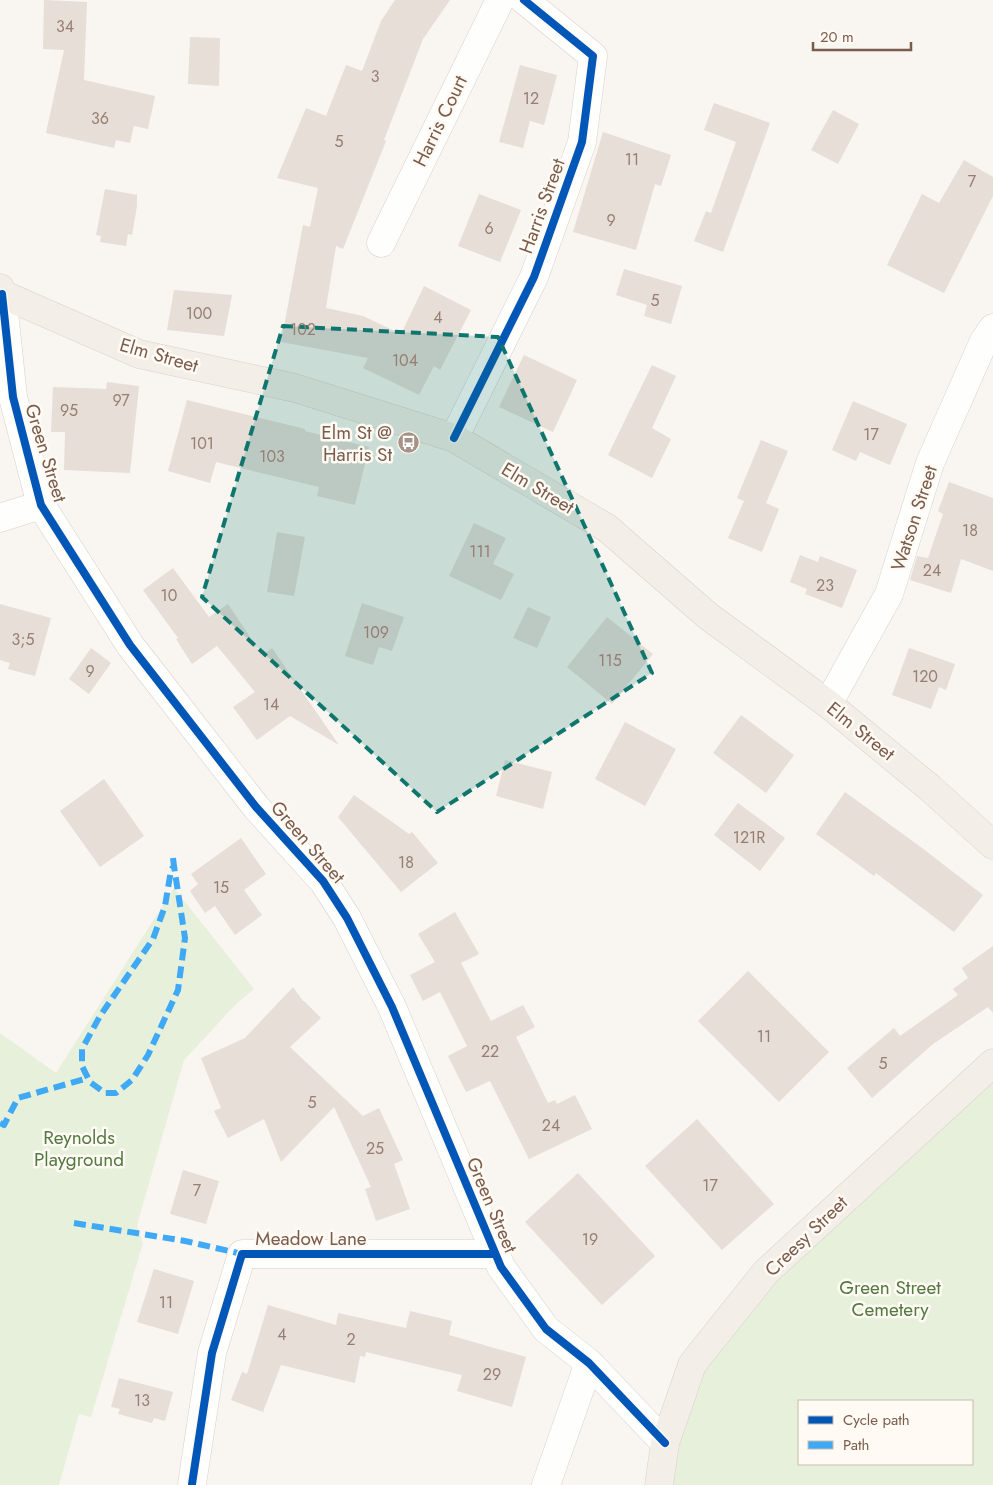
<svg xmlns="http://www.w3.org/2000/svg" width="993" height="1485" font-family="Jost,sans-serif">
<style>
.green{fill:#e7f0db;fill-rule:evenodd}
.building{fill:#e6ded7}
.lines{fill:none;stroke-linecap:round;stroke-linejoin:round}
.minor-casing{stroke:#d7d1cb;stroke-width:29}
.major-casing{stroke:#dad1cc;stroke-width:29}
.minor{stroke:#fefefd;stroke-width:28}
.major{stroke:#f3eee8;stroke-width:28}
.quiet{stroke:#3fa9f5;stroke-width:6;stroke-dasharray:12 6;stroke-linecap:butt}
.cycleway-casing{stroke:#fffaf3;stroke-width:11}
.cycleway{stroke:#0057b8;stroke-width:8}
.marked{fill:#0f766e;fill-opacity:0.2;stroke:#0f766e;stroke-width:4;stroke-dasharray:10 6;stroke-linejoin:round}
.labels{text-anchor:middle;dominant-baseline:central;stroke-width:5;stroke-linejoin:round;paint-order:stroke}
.number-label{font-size:16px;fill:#977e72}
.street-label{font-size:19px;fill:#7a5c4d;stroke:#fffaf3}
.poi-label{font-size:19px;fill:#7a5c4d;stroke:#fffaf3;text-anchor:end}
.park-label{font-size:19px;fill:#537a41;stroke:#fffaf3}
</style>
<rect width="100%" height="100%" fill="#f9f5f0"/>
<g class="green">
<path d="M174 888 254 989 236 1004 184 1060 137 1225 143 1243 91 1417 79 1414 59 1485H0V1033L56 1073Z"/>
<path d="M993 1064V1485H660L692 1365ZM799 1401H972V1464H799Z"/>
</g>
<g class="building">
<path d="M44 0 87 2 84 80 155 96 148 129 134 126 130 143 116 140 114 148 46 133 64 50 43 49Z"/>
<path d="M395 0H450L423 39 384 140 386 141 343 249 336 246 326 308 363 316 401 334 424 286 471 310 440 370 434 366 419 395 363 368 368 358 281 342 303 225 310 227 318 188 277 178 306 108 326 116 346 65 362 71 381 21Z"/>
<path d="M190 37 220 38 219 86 188 84Z"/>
<path d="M520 65 557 75 544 125 530 121 523 148 499 142Z"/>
<path d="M714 103 770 123 723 252 694 241 706 211 711 213 736 142 704 130Z"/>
<path d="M833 110 859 124 838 164 811 150Z"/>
<path d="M603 132 671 155 661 186 655 184 636 250 573 232Z"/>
<path d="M964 160 993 177V196L944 293 887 265 922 194 939 203Z"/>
<path d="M105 189 137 195V206L132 235 128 234 126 246 100 242 101 236 96 235Z"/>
<path d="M479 194 521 210 500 262 458 246Z"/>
<path d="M624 269 682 286 671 324 644 316 647 305 616 295Z"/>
<path d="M174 290 232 295 224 336 167 330Z"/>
<path d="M524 355 577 380 553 432 499 407Z"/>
<path d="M652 365 676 376 652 428 671 439 652 478 608 455Z"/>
<path d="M107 382 139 386 130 473 64 470 65 432H51L53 387 106 389Z"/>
<path d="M187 400 305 429V431L369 447 355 505 317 496 319 487 216 462 210 483 168 471Z"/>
<path d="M853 401 907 424 890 465 860 452 856 461 832 450Z"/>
<path d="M761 440 788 451 766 503 779 509 762 552 728 538 744 501 737 498Z"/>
<path d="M949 482 993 498V571L961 559 951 593 910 580 917 556 928 558 943 514 938 511Z"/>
<path d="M474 523 506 538 493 564 514 574 501 600 449 576Z"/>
<path d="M277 532 305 537 294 596 267 592Z"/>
<path d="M800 555 818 562 820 556 857 570 842 608 805 594 807 589 790 582Z"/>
<path d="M173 568 209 617 228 604 262 655 272 648 339 745 290 716 257 740 233 707 255 692 217 646 192 664 176 639 178 638 143 590Z"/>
<path d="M362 603 404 617 392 651 379 647 373 665 345 656Z"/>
<path d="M0 604 51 618 35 676 8 669 10 663 0 660Z"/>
<path d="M528 607 551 617 537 648 513 638Z"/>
<path d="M607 617 653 654 612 704 567 667Z"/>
<path d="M91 648 111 663 89 694 69 679Z"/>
<path d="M909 648 955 664 946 690 939 687 931 709 892 695Z"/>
<path d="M741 715 794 755 766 793 713 753Z"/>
<path d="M625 722 676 749 645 806 595 779Z"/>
<path d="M505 760 552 772 543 809 496 796Z"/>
<path d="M104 779 144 836 100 867 60 811Z"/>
<path d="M845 792 922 848 983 895 954 932 876 873 874 876 816 834Z"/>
<path d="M354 795 409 834 412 832 438 863 401 892 338 817Z"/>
<path d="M738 803 785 838 760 871 714 835Z"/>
<path d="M241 838 266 874 244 890 262 915 235 935 215 906 205 913 190 891 198 884 191 874Z"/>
<path d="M455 912 479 954 461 963 491 1021 523 1005 535 1027 516 1037 548 1103 555 1100 557 1104 575 1095 592 1129 529 1159 490 1081 466 1092 448 1056 467 1046 440 992 423 1001 410 975 435 962 418 934Z"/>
<path d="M993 946V1013L988 1007 933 1044 872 1098 847 1068 894 1028 900 1036 958 995 953 989 968 978 962 968Z"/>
<path d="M748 971 829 1052 779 1102 698 1021Z"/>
<path d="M293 987 303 1001H304L321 1018 290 1047 363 1116 379 1108 403 1160 394 1164 410 1209 376 1221 365 1189 371 1187 334 1107 281 1162 264 1119 228 1138 214 1111 221 1108 201 1058 245 1038Z"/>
<path d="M697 1119 774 1204 722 1250 645 1166Z"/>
<path d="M183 1170 219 1181 206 1224 170 1214Z"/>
<path d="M578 1173 655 1256 602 1305 525 1222Z"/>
<path d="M154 1269 194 1281 178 1334 137 1322Z"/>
<path d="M268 1305 336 1325 338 1313 406 1328 410 1311 452 1321 449 1335 526 1357 512 1407 457 1391 462 1375 366 1352 365 1357 360 1356 355 1383 281 1365 263 1412 231 1400 242 1372 247 1374Z"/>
<path d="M119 1378 173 1392 165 1421 154 1418 152 1423 118 1414 120 1409 111 1407Z"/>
</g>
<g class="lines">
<defs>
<g id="minor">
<path d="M381 243 500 0"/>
<path d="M2 294 13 397 41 505 130 645 256 807 323 881 347 918 392 1007 501 1267 546 1329 589 1363 665 1443"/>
<path d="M454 438 534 277 582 142 593 56 524 0"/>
<path d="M0 518 41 505"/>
<path d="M828 704 889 594 930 463 984 341 993 328"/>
<path d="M192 1484 212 1353 242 1254H495"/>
<path d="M546 1485 589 1363"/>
</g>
<g id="major">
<path d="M0 288 2 294 139 354 295 388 454 438 607 528 708 616 828 704 930 788 993 845"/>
<path d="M659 1485 665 1443 692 1365 698 1357 766 1272 993 1063"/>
</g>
</defs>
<use href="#minor" class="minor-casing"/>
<use href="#major" class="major-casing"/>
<use href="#minor" class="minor"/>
<use href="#major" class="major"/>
<g class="quiet">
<path d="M173 858 174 866 171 870 165 906 153 939 100 1016 82 1049V1066L90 1082 105 1093H116L132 1080 148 1055 178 990 185 938 174 866"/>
<path d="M0 1123 4 1125 18 1098 88 1078"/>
<path d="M74 1223 185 1241 242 1254"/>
</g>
<defs>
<g id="cycleway">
<path d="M2 294 13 397 41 505 130 645 256 807 323 881 347 918 392 1007 501 1267 546 1329 589 1363 665 1443"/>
<path d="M454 438 534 277 582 142 593 56 524 0"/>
<path d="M192 1484 212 1353 242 1254H495"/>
</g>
</defs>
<use href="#cycleway" class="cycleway-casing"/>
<use href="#cycleway" class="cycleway"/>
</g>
<path class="marked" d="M283 326 498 337 652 673 437 812 202 597Z"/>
<defs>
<symbol id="bus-disc" viewBox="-11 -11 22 22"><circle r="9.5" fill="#a69286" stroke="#fffaf3"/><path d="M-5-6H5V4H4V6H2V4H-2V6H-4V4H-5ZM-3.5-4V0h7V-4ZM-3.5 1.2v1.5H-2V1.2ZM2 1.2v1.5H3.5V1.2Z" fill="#fff"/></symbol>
</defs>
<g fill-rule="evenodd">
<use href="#bus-disc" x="396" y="430" width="25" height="25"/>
</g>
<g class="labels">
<g class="number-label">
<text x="65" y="26">34</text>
<text x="375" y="76">3</text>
<text x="531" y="98">12</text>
<text x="100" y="118">36</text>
<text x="339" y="141">5</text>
<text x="632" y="159">11</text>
<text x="972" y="181">7</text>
<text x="611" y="220">9</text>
<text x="489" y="228">6</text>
<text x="655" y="300">5</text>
<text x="199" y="313">100</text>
<text x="438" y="317">4</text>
<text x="303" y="329">102</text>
<text x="405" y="360">104</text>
<text x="121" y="400">97</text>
<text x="69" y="410">95</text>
<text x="871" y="434">17</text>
<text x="202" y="443">101</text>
<text x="272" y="456">103</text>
<text x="970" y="530">18</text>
<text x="480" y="551">111</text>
<text x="932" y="570">24</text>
<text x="825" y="585">23</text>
<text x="169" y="595">10</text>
<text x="376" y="632">109</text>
<text x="23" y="639">3;5</text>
<text x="610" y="660">115</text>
<text x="90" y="671">9</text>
<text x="925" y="676">120</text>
<text x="271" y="704">14</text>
<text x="749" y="837">121R</text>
<text x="406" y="862">18</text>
<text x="221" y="887">15</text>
<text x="764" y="1036">11</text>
<text x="490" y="1051">22</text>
<text x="883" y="1063">5</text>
<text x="312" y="1102">5</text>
<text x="551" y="1125">24</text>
<text x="375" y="1148">25</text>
<text x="710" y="1185">17</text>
<text x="197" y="1190">7</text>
<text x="590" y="1239">19</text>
<text x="166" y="1302">11</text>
<text x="282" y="1334">4</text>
<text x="351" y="1339">2</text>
<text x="492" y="1374">29</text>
<text x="142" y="1400">13</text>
</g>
<g class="street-label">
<text transform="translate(440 121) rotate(-64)">Harris Court</text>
<text transform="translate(542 206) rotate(-70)">Harris Street</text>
<text transform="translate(159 355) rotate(16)">Elm Street</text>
<text transform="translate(46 453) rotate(73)">Green Street</text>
<text transform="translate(538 488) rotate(31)">Elm Street</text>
<text transform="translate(914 518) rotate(-72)">Watson Street</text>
<text transform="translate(861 731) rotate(39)">Elm Street</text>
<text transform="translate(308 842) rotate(49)">Green Street</text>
<text transform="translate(492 1205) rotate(67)">Green Street</text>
<text transform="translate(806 1236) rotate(-44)">Creesy Street</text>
<text x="311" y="1238">Meadow Lane</text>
</g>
<g class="poi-label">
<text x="392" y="432">Elm St @<tspan x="392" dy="22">Harris St</tspan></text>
</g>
<g class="park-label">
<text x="79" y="1137">Reynolds<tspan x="79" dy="22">Playground</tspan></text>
<text x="890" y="1287">Green Street<tspan x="890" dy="22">Cemetery</tspan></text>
</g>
</g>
<rect x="798" y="1400" width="175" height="65" fill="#fffaf3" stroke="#cabbb1"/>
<rect x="808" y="1416" width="25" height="8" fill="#0057b8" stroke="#cabbb1"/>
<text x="843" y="1425" font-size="15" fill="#7a5c4d">Cycle path</text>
<rect x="808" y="1441" width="25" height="8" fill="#3fa9f5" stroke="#cabbb1"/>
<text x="843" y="1450" font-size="15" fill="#7a5c4d">Path</text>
<path d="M813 42v8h98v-8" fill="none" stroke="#7a5c4d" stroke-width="2.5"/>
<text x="820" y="42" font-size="15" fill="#7a5c4d" stroke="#fffaf3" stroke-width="4" paint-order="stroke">20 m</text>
</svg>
